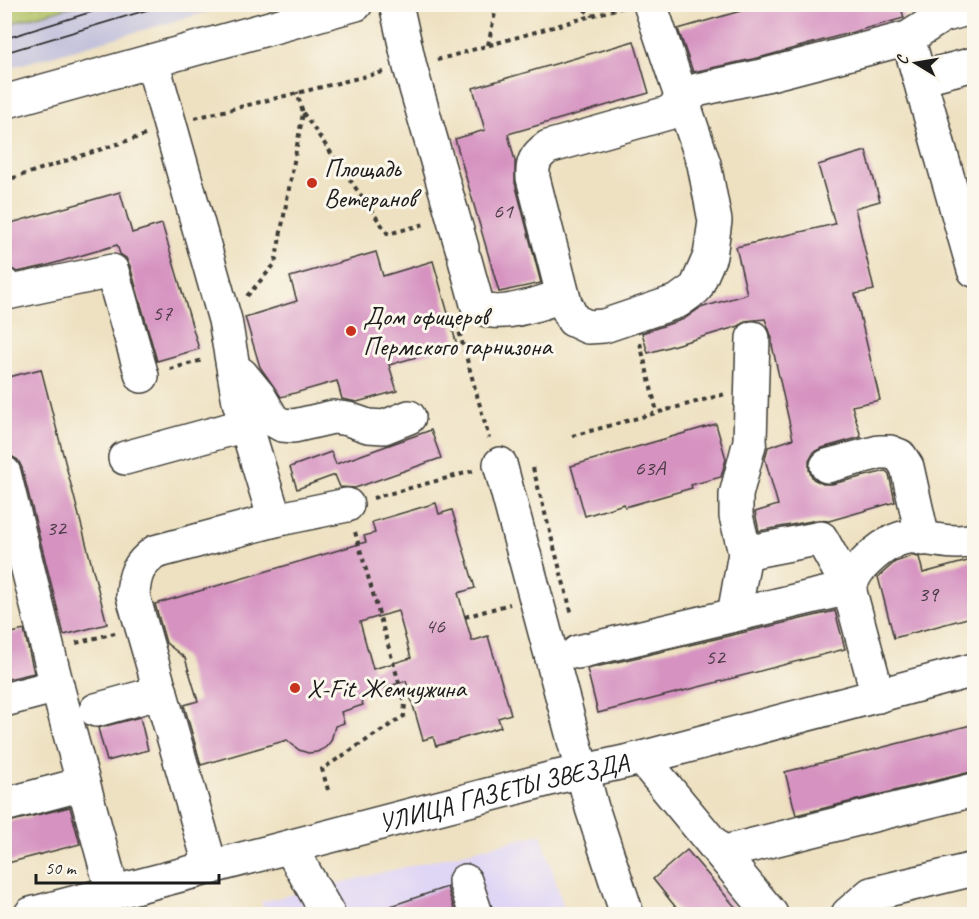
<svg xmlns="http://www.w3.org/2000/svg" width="979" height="919" font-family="Caveat,sans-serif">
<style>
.built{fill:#dfd5f5}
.railway{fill:#c3c1db}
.park{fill:url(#park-crowns);stroke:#677041;stroke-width:1.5}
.building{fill:#d693c1;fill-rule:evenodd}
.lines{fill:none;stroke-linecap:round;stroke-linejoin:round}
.minor-casing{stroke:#3c3a35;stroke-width:36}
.major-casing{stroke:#3c3a35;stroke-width:36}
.path{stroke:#3c3a35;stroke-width:4;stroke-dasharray:4.5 4.5;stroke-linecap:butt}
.minor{stroke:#fff;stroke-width:33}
.major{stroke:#fff;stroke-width:33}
.tram{stroke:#1c1c1c;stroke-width:1.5}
.poi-dot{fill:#c8321e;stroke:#fbf7ec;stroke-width:2}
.labels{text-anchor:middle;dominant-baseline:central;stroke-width:6;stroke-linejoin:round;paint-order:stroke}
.number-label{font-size:22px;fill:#4a3a45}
.poi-label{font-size:26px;fill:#1c1c1c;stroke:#fbf7ec;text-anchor:start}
.street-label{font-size:26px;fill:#1c1c1c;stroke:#fbf7ec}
</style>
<defs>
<pattern id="park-crowns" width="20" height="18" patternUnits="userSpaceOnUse" patternTransform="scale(1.5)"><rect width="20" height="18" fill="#b2c366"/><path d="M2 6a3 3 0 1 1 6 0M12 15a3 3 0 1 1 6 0" fill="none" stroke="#98a758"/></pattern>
</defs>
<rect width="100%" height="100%" fill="#fbf7ec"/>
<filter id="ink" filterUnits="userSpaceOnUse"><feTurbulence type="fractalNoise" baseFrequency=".0167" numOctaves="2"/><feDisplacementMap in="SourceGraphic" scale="12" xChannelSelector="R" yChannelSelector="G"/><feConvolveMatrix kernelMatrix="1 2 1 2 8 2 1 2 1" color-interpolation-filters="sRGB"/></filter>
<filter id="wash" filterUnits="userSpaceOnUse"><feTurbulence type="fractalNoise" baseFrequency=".008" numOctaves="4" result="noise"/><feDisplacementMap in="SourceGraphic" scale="24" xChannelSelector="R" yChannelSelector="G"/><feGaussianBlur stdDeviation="1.35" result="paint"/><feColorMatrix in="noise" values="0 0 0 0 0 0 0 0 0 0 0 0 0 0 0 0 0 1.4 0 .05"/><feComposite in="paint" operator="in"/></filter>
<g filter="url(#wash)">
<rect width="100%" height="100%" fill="#eee1c1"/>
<path class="built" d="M541 834 566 914H267L261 902Z"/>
<path class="railway" d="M76 5V4L232 5 5 69V25Z"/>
<path class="park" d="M5 4H76V5L5 25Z"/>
<g id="blocks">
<g class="building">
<path d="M765 4 767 9 784 4H900L904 18 762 57 693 72 678 29Z"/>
<path d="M634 41 649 93 508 134 515 161V183L541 283 499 292 455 139 485 130 473 88Z"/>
<path d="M866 151 880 201 855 208 874 290 855 294 880 400 852 406 861 437 822 448 814 452 809 461V470L813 479 823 484H832L886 471 889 474 895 502 829 521 817 520 759 531 755 512 778 505 765 459 768 447 793 439 772 345V338L765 319 745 321 739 326 648 353 642 333 684 319 700 308 747 294 736 247 835 224 818 165Z"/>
<path d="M120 192 132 233 162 224 199 349 157 361 130 266 126 258 120 254 117 245 45 266 17 272 8 267 4 256V225Z"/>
<path d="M376 252 383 276 433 261 457 345 389 365 397 391 357 402 342 399 337 381 281 397 260 367 245 317 297 301 290 277Z"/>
<path d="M41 369 107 624 64 635 22 468 18 460 11 456 4 432V378Z"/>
<path d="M716 424 726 459 721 477 691 485 692 488 625 507 624 504 585 516 571 466Z"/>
<path d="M431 430 441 458 355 488 340 487 335 475 297 489 290 467 331 452 336 464Z"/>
<path d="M436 503 439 514 452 510 475 588 458 593 472 641 488 636 511 714 498 718 501 727 436 746 433 737 423 740 406 681 360 695 363 705 341 712 344 723 335 726 331 741 325 748 317 752 308 753 299 750 287 740 201 765 184 705 198 701 185 658 166 643 155 604 366 542 364 536 375 533 372 522ZM398 611 411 658 373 669 360 622Z"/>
<path d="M912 556 919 557 923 573 975 559V616L894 638 878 577 895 562Z"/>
<path d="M835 611 845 649 598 713 587 669Z"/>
<path d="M24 630 34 673 4 680V635Z"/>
<path d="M140 717 148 750 107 761 98 728Z"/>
<path d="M975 724V771L796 815 785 772Z"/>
<path d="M70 807 80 844 4 864V823Z"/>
<path d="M687 850 742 915H682L653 879Z"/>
<path d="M447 887 456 915H376V911Z"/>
</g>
</g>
</g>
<g filter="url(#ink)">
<use href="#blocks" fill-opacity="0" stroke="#3c3a35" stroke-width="1.5"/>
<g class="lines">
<defs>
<g id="minor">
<path d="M396 4 410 67 462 248"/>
<path d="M650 4 704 164 715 221 710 256 696 288 678 301 604 326 588 327 573 320 565 303 533 178C532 163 535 156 548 147L668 113 697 90 766 75 908 38 942 16 974 7"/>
<path d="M908 38 974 270"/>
<path d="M152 61 225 320 239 402 275 520"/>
<path d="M920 78 974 64"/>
<path d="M465 260 477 304C493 322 542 302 563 296"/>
<path d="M4 285 7 293 112 271 142 376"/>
<path d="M241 374 259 396 273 420 282 425 294 426 333 417 348 419 368 426 384 427 409 417"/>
<path d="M125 458 246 425"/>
<path d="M500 464 592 808 627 914"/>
<path d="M827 466 879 452H890L900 456 907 467 923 539"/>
<path d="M4 473 57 686 113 893"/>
<path d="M734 615 745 553 736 516V495L750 441 753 338"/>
<path d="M578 652 849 588 821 538 745 553"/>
<path d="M878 696 849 588C852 582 855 573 860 568 873 554 895 535 915 537 935 539 954 545 974 540"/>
<path d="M4 700 57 686"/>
<path d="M96 710 161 692"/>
<path d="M642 758 771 914"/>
<path d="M4 805 83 784"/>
<path d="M290 847 328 914"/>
<path d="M721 853 974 790"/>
<path d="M211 868 133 596C134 574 138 565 155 552L275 520 347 505"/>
<path d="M465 881 476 914"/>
<path id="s1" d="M31 914 557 777 642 758 974 670"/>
<path d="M848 914 871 894 974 869"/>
</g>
<path id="major" d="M4 102 356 4"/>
</defs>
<use href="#minor" class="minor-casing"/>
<use href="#major" class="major-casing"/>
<g class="path">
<path d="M577 4 593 16"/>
<path d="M488 45 497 4"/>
<path d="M437 60 623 7"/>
<path d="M303 113 388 234 425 224"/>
<path d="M195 118 383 72"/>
<path d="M4 181 145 135"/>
<path d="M247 296 275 264 303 113 297 92"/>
<path d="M457 324 489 438"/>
<path d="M640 343 657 412"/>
<path d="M170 369 203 360"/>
<path d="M572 436 725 394"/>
<path d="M533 468 572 615"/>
<path d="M373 498 473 471"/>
<path d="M465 617 510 604"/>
<path d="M76 643 115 633"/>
<path d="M328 790 322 769 404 716 405 703 355 532"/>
</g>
<use href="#minor" class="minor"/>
<use href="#major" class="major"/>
<g class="tram">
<path d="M4 39 117 4"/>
<path d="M4 53 167 4"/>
</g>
</g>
</g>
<g class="poi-dot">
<circle cx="312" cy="183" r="6"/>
<circle cx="351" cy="331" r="6"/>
<circle cx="295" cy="688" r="6"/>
</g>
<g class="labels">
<g class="number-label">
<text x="503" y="211">61</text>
<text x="162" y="313">57</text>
<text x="650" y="468">63А</text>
<text x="56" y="528">32</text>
<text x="928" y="594">39</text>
<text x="435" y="626">46</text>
<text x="715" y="657">52</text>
</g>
<g class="poi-label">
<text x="324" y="168">Площадь<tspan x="324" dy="30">Ветеранов</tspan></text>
<text x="363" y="316">Дом офицеров<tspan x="363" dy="30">Пермского гарнизона</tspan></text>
<text x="307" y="688">X-Fit Жемчужина</text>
</g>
<g class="street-label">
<text stroke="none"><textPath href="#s1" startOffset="488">УЛИЦА ГАЗЕТЫ ЗВЕЗДА</textPath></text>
</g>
</g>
<rect width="979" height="919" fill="none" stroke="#fbf7ec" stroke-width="24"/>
<g transform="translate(916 63) rotate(281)" stroke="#fbf7ec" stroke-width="4.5" paint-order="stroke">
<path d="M0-4.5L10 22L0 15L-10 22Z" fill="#1c1c1c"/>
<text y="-9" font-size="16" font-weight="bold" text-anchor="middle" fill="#1c1c1c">С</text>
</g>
<path d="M36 874v9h183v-9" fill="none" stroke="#1c1c1c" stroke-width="3"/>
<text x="45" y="874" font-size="18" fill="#1c1c1c" stroke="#fbf7ec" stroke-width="4.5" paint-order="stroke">50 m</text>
</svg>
